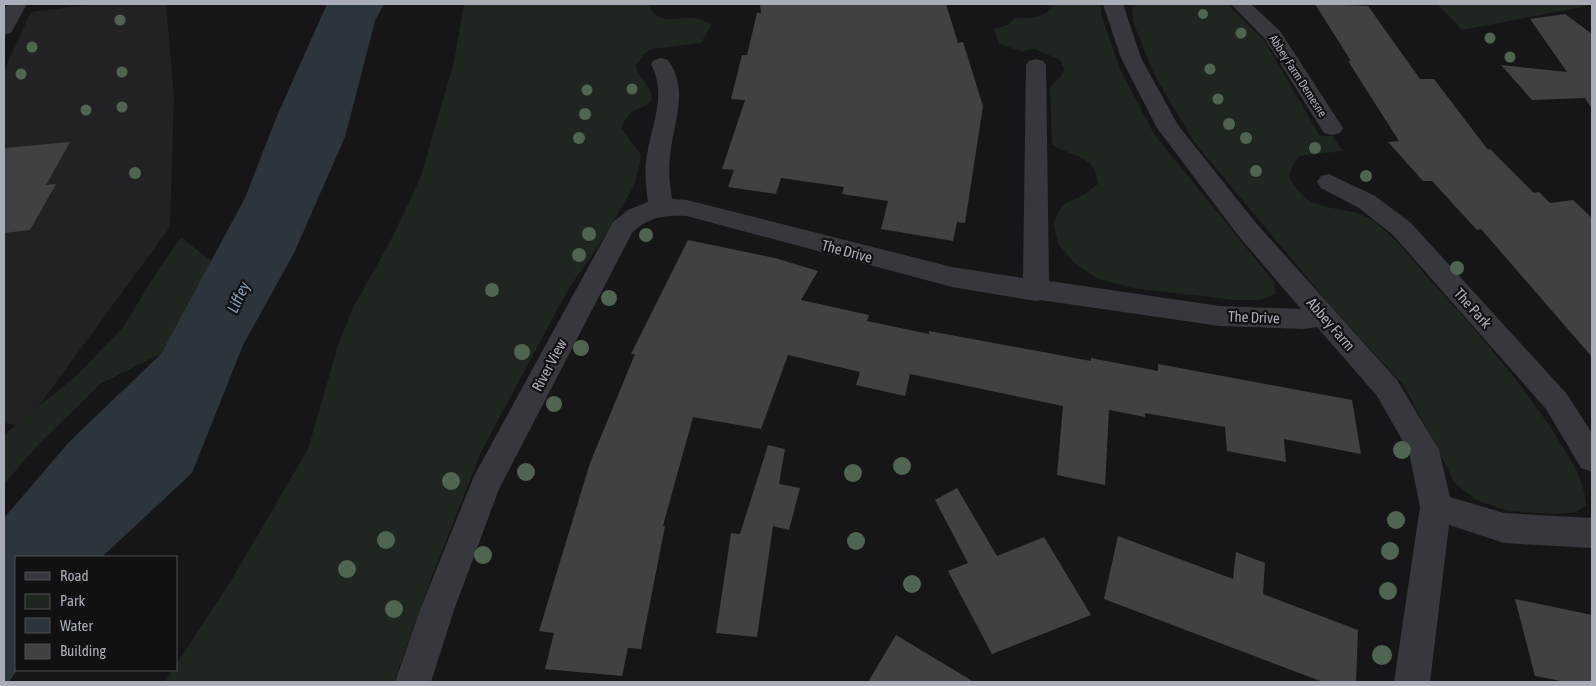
<svg xmlns="http://www.w3.org/2000/svg" width="1596" height="686" font-family="'Asap Condensed',sans-serif">
<style>
.built{fill:#222225}
.green{fill:#1e261f}
.water{fill:#2c353c}
.building{fill:#404145}
.lines{fill:none;stroke-linecap:round;stroke-linejoin:round}
.minor{fill:#37383d;fill-rule:evenodd}
.tertiary{fill:#37383d;fill-rule:evenodd}
.tree{fill:#506452}
.labels{text-anchor:middle;dominant-baseline:central;stroke-width:4.5;stroke-linejoin:round;paint-order:stroke}
.far-street-label{font-size:12px;fill:#a8adb8;stroke:#111113}
.street-label{font-size:15px;fill:#a8adb8;stroke:#111113}
.water-label{font-size:16px;font-style:italic;fill:#7f9bb3;stroke:#111113}
</style>
<rect width="100%" height="100%" fill="#161618"/>
<path class="built" d="M96 4H166L174 96 170 227 24 426 4 423V70L31 12Z"/>
<g class="green">
<path d="M464 4H649C654 26 677 17 693 18 699 18 706 22 712 24L701 43 652 49 645 53 636 65C637 78 650 81 652 99 645 112 631 103 621 128L641 155 636 180 630 193 598 247 569 288 482 450 430 582 394 682H165L173 670H176V665L235 574 308 449 339 342 353 308 394 234 421 176 454 62Z"/>
<path d="M1051 4H1101V14L1120 69 1154 134 1274 282 1275 294 1261 300H1234L1132 288 1096 278 1074 263 1058 243 1053 223 1062 205 1085 194 1098 184C1095 153 1073 159 1052 144L1050 87 1061 76 1064 69 1060 60 1035 49 1021 51 999 44 994 29 1007 25 1015 18C1030 19 1040 18 1052 9Z"/>
<path d="M1132 4H1227L1264 40 1320 136H1332L1343 151 1299 156 1292 167 1289 176C1310 220 1344 200 1375 222 1396 238 1413 261 1430 280 1476 330 1519 379 1556 436 1569 457 1585 480 1586 505L1576 512 1556 514 1509 511 1476 500 1455 483 1404 386 1331 306 1194 142 1154 74 1133 22Z"/>
<path d="M1437 4H1592V5L1462 30Z"/>
<path d="M181 238 212 261 161 354 100 384 38 445 4 484V435L77 375 123 327 160 267Z"/>
</g>
<path class="water" d="M327 4H384L375 21 345 137 294 253 243 345 192 473 102 557H16L17 670 9 682H4V518L70 441 161 354 245 198 277 116Z"/>
<g class="building">
<path d="M792 4H946L958 43 963 42 983 106 965 223 957 222 953 241 881 229 888 201 842 194 844 187 781 178 776 194 728 187 734 170 722 169 745 100 731 99 742 55H747L757 13H761L760 5Z"/>
<path d="M1315 4 1368 6 1420 79H1434L1488 150 1490 149 1534 193 1539 192 1550 203 1573 200 1592 218V357L1481 229 1477 230 1432 181H1423L1388 142 1399 141 1348 61H1351Z"/>
<path d="M1565 14 1592 34V109L1585 98 1532 100 1501 65 1567 72 1530 19Z"/>
<path d="M70 142 46 185 56 184 30 230 4 233V148Z"/>
<path d="M688 240 775 258 818 271 801 300 869 315 867 321 929 334V331L1091 361V358L1158 371V364L1352 400 1361 454 1284 439 1286 462 1227 451 1225 427 1145 413V417L1109 410 1105 485 1057 475 1063 406 910 374 905 396 856 385 860 372 788 355 761 429 693 417 663 526H665L641 649 628 648 622 676 545 669 554 633 539 631 590 463 635 354H631Z"/>
<path d="M768 445 785 449 779 484 800 488 789 530 773 526 757 637 716 633 731 533 740 534Z"/>
<path d="M957 488 997 556 1044 537 1091 615 992 654 948 571 968 563 935 500Z"/>
<path d="M1118 536 1233 579 1236 552 1265 563 1263 594 1358 630 1356 682H1323L1104 599Z"/>
<path d="M1515 599 1592 615V682H1566L1535 676Z"/>
<path d="M896 635 974 682H868Z"/>
</g>
<g class="lines">
<g class="minor">
<path d="M1103 4H1123L1141 58 1178 125 1255 222 1397 380 1439 450 1450 497 1504 513 1592 518V548L1504 543 1449 525 1430 682H1394L1420 507 1409 452 1377 396 1317 327 1304 329 1220 326 1040 300 1036 301 952 287 687 216C664 215 648 217 632 233L499 489 454 610 431 682H395L420 610 474 476 613 222 628 210 648 202C646 186 644 171 647 155 652 123 667 95 651 64L654 60 661 58 668 60C690 91 673 122 670 157 668 171 670 185 672 199L687 200 952 267 1023 278 1026 65 1029 61 1036 59 1043 61 1046 65 1049 281 1220 306 1301 309 1237 234 1157 128 1121 58Z"/>
<path d="M1231 4H1251L1280 31 1343 128 1340 133 1332 135 1324 133 1265 39Z"/>
<path d="M1329 174 1375 196 1411 223 1566 393 1592 433V472L1581 468 1546 409 1393 235 1359 208 1321 188 1317 182 1321 176Z"/>
</g>
<path class="tertiary" d="M7 4H27L11 33 4 35V11Z"/>
</g>
<g class="tree">
<circle cx="1203" cy="14" r="5"/>
<circle cx="120" cy="20" r="5.5"/>
<circle cx="1241" cy="33" r="5.5"/>
<circle cx="1490" cy="38" r="5.5"/>
<circle cx="32" cy="47" r="5.5"/>
<circle cx="1510" cy="57" r="5.5"/>
<circle cx="1210" cy="69" r="5.5"/>
<circle cx="122" cy="72" r="5.5"/>
<circle cx="21" cy="74" r="5.5"/>
<circle cx="632" cy="89" r="5.5"/>
<circle cx="587" cy="90" r="5.5"/>
<circle cx="1218" cy="99" r="5.5"/>
<circle cx="122" cy="107" r="5.5"/>
<circle cx="86" cy="110" r="5.5"/>
<circle cx="585" cy="114" r="6"/>
<circle cx="1229" cy="124" r="6"/>
<circle cx="579" cy="138" r="6"/>
<circle cx="1246" cy="138" r="6"/>
<circle cx="1315" cy="148" r="6"/>
<circle cx="1256" cy="171" r="6"/>
<circle cx="135" cy="173" r="6"/>
<circle cx="1366" cy="176" r="6"/>
<circle cx="589" cy="234" r="7"/>
<circle cx="646" cy="235" r="7"/>
<circle cx="579" cy="255" r="7"/>
<circle cx="1457" cy="268" r="7"/>
<circle cx="492" cy="290" r="7"/>
<circle cx="609" cy="298" r="8"/>
<circle cx="581" cy="348" r="8"/>
<circle cx="522" cy="352" r="8"/>
<circle cx="554" cy="404" r="8"/>
<circle cx="1402" cy="450" r="9"/>
<circle cx="902" cy="466" r="9"/>
<circle cx="526" cy="472" r="9"/>
<circle cx="853" cy="473" r="9"/>
<circle cx="451" cy="481" r="9"/>
<circle cx="1396" cy="520" r="9"/>
<circle cx="386" cy="540" r="9"/>
<circle cx="856" cy="541" r="9"/>
<circle cx="1390" cy="551" r="9"/>
<circle cx="483" cy="555" r="9"/>
<circle cx="347" cy="569" r="9"/>
<circle cx="912" cy="584" r="9"/>
<circle cx="1388" cy="591" r="9"/>
<circle cx="394" cy="609" r="9"/>
<circle cx="1382" cy="655" r="10"/>
</g>
<g class="labels">
<g class="far-street-label">
<text transform="translate(1298 76) rotate(57)">Abbey Farm Demesne</text>
</g>
<g class="street-label">
<text transform="translate(847 251) rotate(15)">The Drive</text>
<text transform="translate(1473 308) rotate(48)">The Park</text>
<text transform="translate(1254 317) rotate(2)">The Drive</text>
<text transform="translate(1331 324) rotate(49)">Abbey Farm</text>
<text transform="translate(549 365) rotate(-62)">River View</text>
</g>
<g class="water-label">
<text transform="translate(238 297) rotate(-65)">Liffey</text>
</g>
</g>
<rect width="1596" height="686" fill="none" stroke="#a8adb8" stroke-width="10"/>
<rect x="15" y="556" width="162" height="115" fill="#111113" stroke="#4d4f55"/>
<rect x="25" y="572" width="25" height="8" fill="#37383d" stroke="#4d4f55"/>
<text x="60" y="581" font-size="15" fill="#a8adb8">Road</text>
<rect x="25" y="594" width="25" height="15" fill="#1e261f" stroke="#4d4f55"/>
<text x="60" y="606" font-size="15" fill="#a8adb8">Park</text>
<rect x="25" y="618" width="25" height="15" fill="#2c353c" stroke="#4d4f55"/>
<text x="60" y="631" font-size="15" fill="#a8adb8">Water</text>
<rect x="25" y="644" width="25" height="15" fill="#404145" stroke="#4d4f55"/>
<text x="60" y="656" font-size="15" fill="#a8adb8">Building</text>
</svg>
